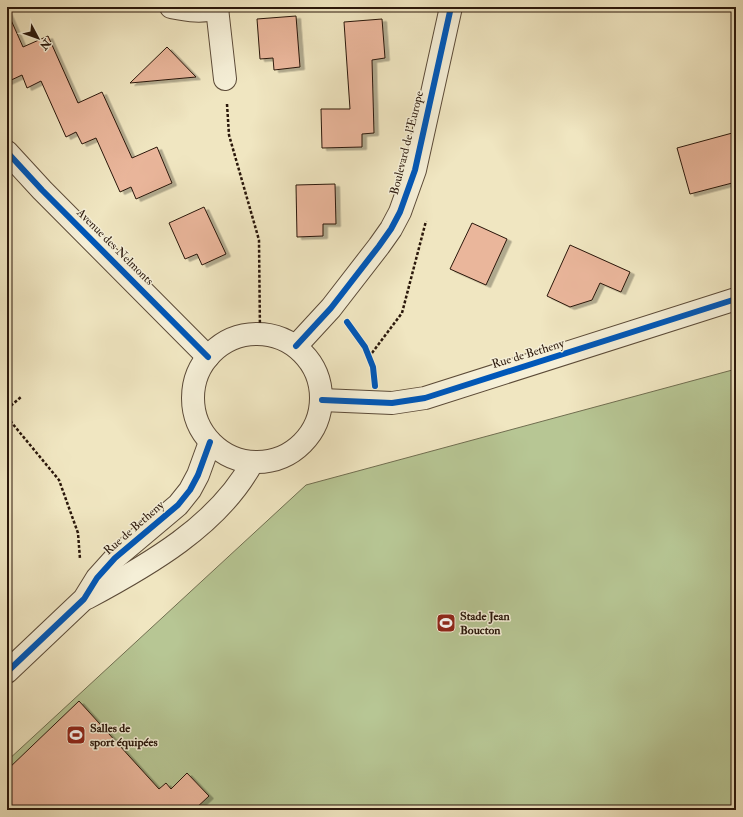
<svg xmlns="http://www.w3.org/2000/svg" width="743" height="817" font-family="'IM FELL Double Pica',serif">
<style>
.green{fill:#b7c694;stroke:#706e50}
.building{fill:#eab69b;stroke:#2a170b;filter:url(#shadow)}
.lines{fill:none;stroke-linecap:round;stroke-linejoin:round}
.minor-casing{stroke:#5c4b38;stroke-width:24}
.path{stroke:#2a170b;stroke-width:2.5;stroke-dasharray:3 2;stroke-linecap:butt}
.minor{stroke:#f5efd7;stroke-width:22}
.cycleway-casing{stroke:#f5efd7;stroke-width:8}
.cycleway{stroke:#0057b8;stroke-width:6}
.labels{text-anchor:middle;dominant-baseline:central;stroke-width:3;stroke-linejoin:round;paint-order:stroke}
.street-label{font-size:12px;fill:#2a170b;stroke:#f5efd7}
.poi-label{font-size:12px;font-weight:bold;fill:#2a170b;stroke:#f5efd7;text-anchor:start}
</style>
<defs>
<filter id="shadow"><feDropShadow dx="4.5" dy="2.5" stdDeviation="0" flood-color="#0004"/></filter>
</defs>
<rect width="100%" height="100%" fill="#f0e6c1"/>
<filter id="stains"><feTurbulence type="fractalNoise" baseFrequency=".005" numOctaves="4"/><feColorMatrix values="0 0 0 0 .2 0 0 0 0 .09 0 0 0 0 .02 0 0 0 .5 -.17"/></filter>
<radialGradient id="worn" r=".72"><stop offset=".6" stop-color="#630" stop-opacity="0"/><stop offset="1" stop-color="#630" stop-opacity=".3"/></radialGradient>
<path class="green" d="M736 369V810H7V761L306 485Z"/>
<g class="building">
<path d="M7 11 23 47 48 36 78 103 102 92 132 158 157 147 172 183 136 199 131 187 120 192 96 138 82 144 76 132 66 137 41 81 27 88 22 75 7 82Z"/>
<path d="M296 16 300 67 274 70 273 58 260 59 257 19Z"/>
<path d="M382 19 385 58 372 60 374 133 362 134V147L322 148 321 109H350L344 22Z"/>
<path d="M167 47 196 77 130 83Z"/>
<path d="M736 132V182L690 194 677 148Z"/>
<path d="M335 184 336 224H323V236L297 237 296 185Z"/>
<path d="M204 207 226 254 202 265 197 254 185 259 169 223Z"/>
<path d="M472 223 507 239 486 285 450 269Z"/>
<path d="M570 245 630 272 621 292 600 283 592 300 570 307 547 296Z"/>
<path d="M79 701 159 789 166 783 171 789 187 773 209 796 194 810H7V770Z"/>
</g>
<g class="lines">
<defs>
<g id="minor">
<path d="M171 7C187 10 201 13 217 8"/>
<path d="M219 7 217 8 225 79"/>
<path d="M7 152 42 190 208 357"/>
<circle cx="257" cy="398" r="64"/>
<path d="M296 346 331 308 379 246 391 229 400 212 415 170 451 7"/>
<path d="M322 400 392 403 425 398 736 299"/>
<path d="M87 598C147 566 219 525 252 463"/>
<path d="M7 672 84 599 97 578 115 558 178 505 190 490 198 475 210 442"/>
</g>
</defs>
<use href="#minor" class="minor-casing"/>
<g class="path">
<path d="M227 104 229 135 259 240 260 333"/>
<path d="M349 325C361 341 372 356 374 376"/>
<path d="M369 357 402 313 426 221"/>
<path d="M7 409 21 397"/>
<path d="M7 417 59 480 78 533 80 559"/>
</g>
<use href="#minor" class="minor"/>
<defs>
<g id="cycleway">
<path d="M7 152 42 190 208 357"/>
<path d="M347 322 365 347 373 367 375 386"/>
<path d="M296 346 331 308 379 246 391 229 400 212 415 170 451 7"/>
<path d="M322 400 392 403 425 398 736 299"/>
<path d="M7 672 84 599 97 578 115 558 178 505 190 490 198 475 210 442"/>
</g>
</defs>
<use href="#cycleway" class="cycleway-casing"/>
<use href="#cycleway" class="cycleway"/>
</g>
<defs>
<symbol id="stadium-square" viewBox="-11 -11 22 22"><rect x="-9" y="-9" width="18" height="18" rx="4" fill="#8f2418" stroke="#f5efd7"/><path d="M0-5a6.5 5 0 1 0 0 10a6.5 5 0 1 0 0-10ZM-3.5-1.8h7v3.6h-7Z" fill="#fff"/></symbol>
</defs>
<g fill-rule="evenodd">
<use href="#stadium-square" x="435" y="612" width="22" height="22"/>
<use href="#stadium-square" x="65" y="724" width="22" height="22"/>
</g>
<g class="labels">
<g class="street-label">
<text transform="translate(407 143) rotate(-76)">Boulevard de l'Europe</text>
<text transform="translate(115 247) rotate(45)">Avenue des Nelmonts</text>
<text transform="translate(528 354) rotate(-17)">Rue de Betheny</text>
<text transform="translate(134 528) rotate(-41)">Rue de Betheny</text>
</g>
<g class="poi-label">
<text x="460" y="616">Stade Jean<tspan x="460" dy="14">Boucton</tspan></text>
<text x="90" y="728">Salles de<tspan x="90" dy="14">sport équipées</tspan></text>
</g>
</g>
<rect width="743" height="817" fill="none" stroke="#f0e6c1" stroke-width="24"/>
<rect x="8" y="8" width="727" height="801" fill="none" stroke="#2a170b" stroke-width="2"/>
<rect x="12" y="12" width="719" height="793" fill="none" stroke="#2a170b"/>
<g transform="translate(38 38) rotate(131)" stroke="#f5efd7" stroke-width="3" paint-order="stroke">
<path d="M0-3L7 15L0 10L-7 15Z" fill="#2a170b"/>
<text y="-6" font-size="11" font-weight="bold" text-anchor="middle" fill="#2a170b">N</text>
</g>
<rect width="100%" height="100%" filter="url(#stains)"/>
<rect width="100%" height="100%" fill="url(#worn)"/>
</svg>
